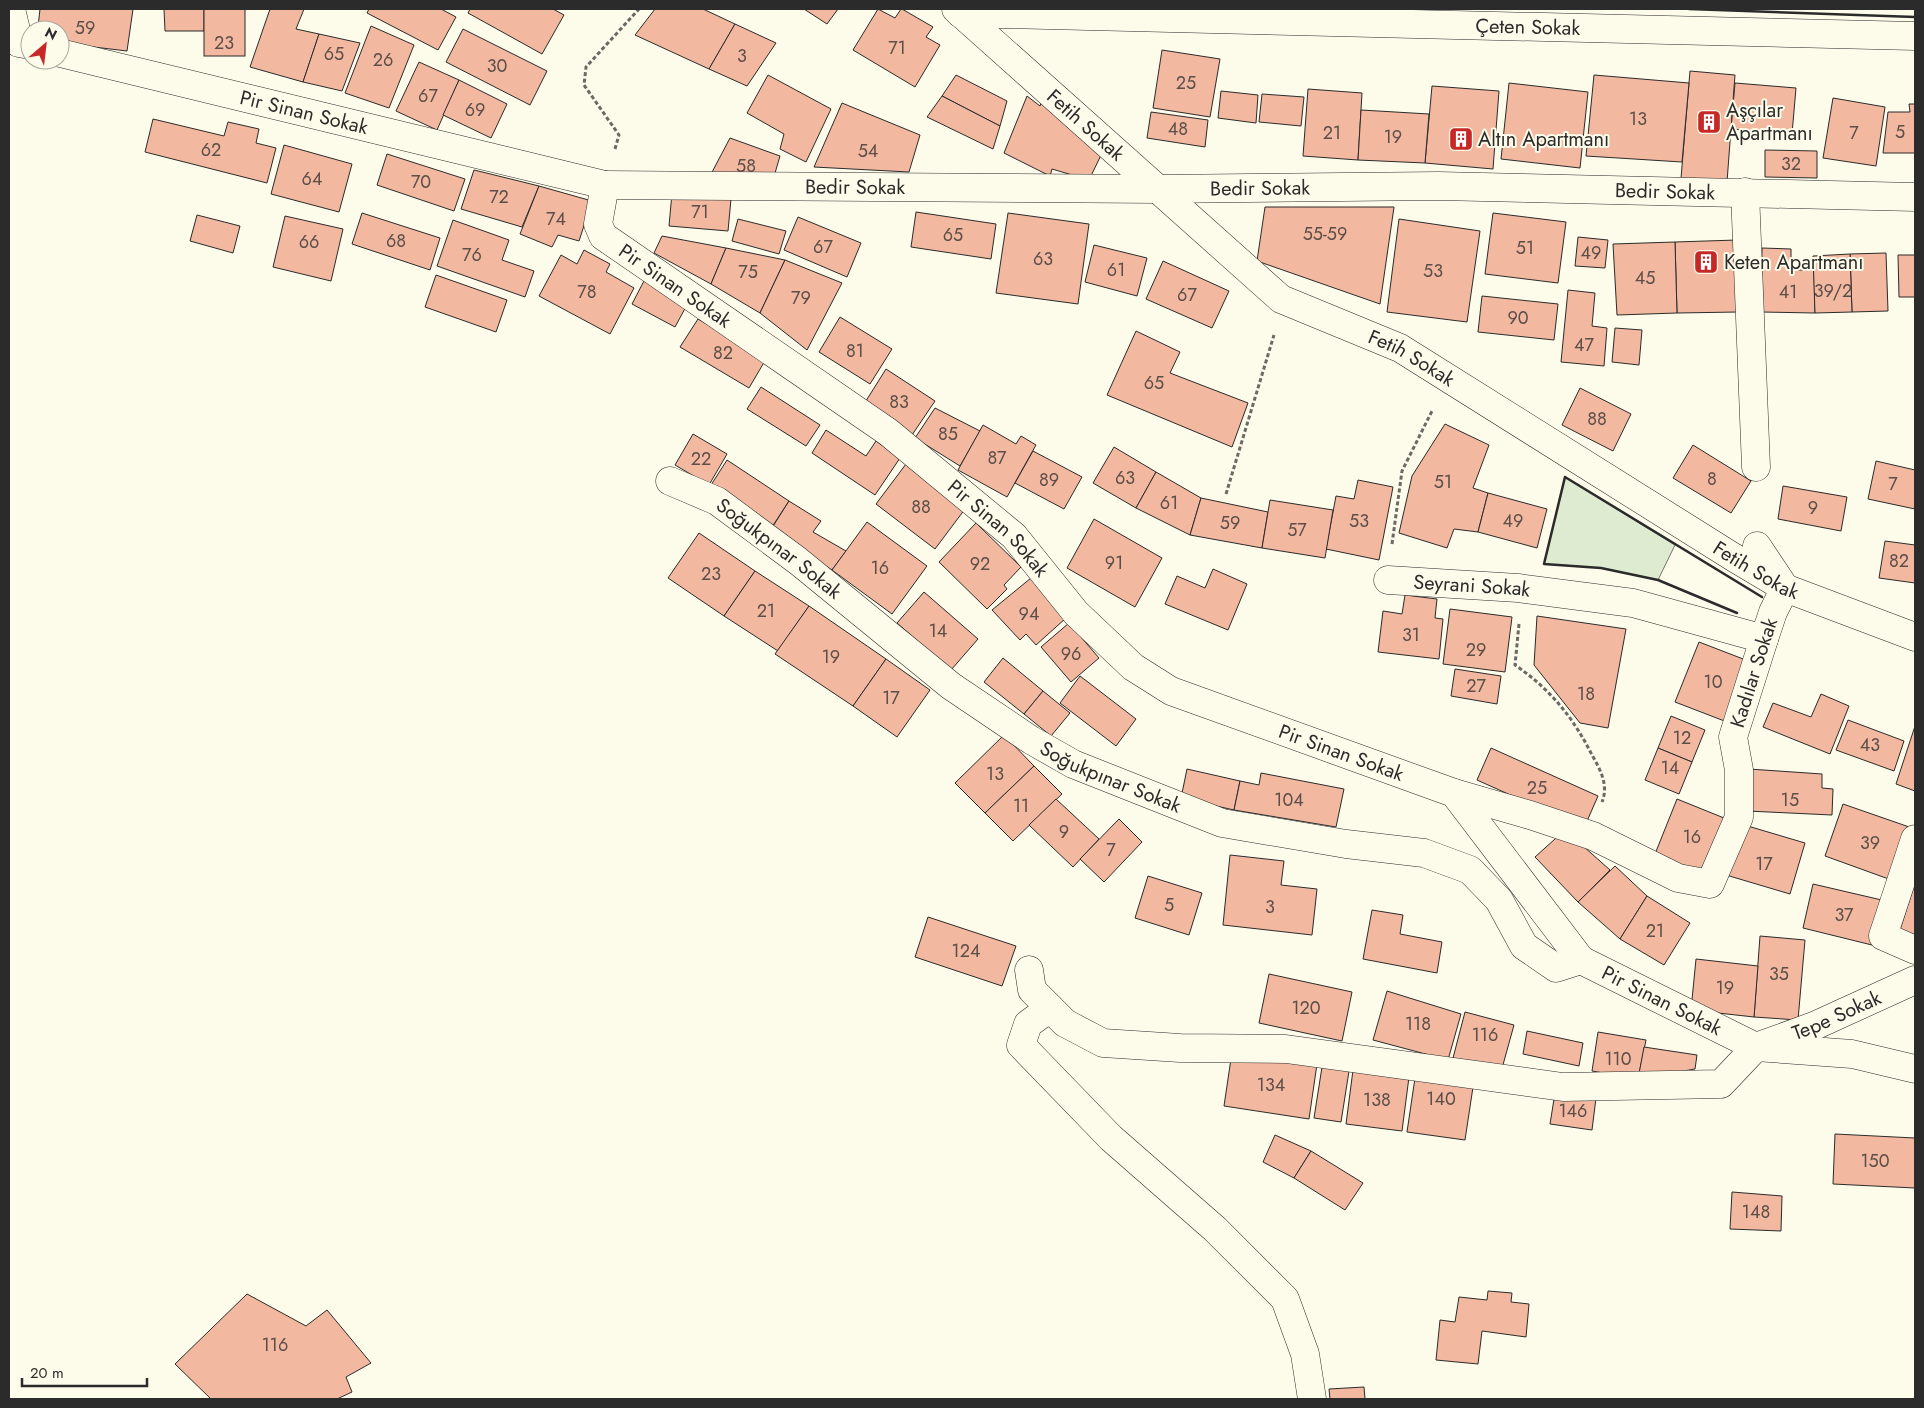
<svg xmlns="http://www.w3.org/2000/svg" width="1924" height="1408" font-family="Jost,sans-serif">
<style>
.green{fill:#deebd1;stroke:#74746e}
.building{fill:#f2b8a0;stroke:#2b2b2b}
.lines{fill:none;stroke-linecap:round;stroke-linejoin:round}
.minor-casing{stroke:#2b2b2b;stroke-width:29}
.path{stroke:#6a6964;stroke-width:3;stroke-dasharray:4 2.5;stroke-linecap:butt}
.minor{stroke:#fdfbea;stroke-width:28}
.wall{stroke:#2b2b2b;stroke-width:2.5}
.labels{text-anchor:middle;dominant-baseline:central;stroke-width:4;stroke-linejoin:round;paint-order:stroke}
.number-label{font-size:18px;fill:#5d4e48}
.street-label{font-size:20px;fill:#2b2b2b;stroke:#fdfbea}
.poi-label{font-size:20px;fill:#2b2b2b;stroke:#fdfbea;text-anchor:start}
</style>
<rect width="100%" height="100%" fill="#fdfbea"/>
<path class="green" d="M1565 477 1675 545 1658 580 1601 568 1544 564Z"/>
<g class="building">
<path d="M40 9H133L127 51 60 43V30H42L38 27Z"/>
<path d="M164 9H204V31H165Z"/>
<rect x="204" y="9" width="41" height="47"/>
<path d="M270 9H304L296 29 319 34 303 82 250 67Z"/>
<path d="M369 9H441L456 17 438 50 367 13Z"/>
<path d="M470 9H553L564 15 542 54 468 13Z"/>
<path d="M655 9H703L735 24 709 69 635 35Z"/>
<path d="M804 9H838L827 24Z"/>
<path d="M878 9 895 18 901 9H902L933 27 926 37 940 45 915 87 853 50Z"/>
<path d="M735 24 776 43 747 86 709 69Z"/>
<path d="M371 26 414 45 389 108 345 93Z"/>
<path d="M463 29 547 71 530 105 446 62Z"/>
<path d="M319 34 360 43 342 91 303 82Z"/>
<path d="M1162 50 1220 59 1210 117 1153 108Z"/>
<path d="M419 62 459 80 437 130 396 111Z"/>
<path d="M1690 71 1735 75 1727 182 1681 178Z"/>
<path d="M768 75 831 109 806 162 780 149 784 134 747 113Z"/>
<path d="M956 75 1007 101 1000 126 942 96Z"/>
<path d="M1594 75 1689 83 1682 162 1586 156Z"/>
<path d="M459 80 507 104 491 138 443 115Z"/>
<path d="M1509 83 1588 92 1580 168 1501 159Z"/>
<path d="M1735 83 1796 88 1792 134 1731 129Z"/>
<path d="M1432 86 1499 91 1493 169 1425 163Z"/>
<path d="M1308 89 1362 93 1358 160 1303 156Z"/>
<path d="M1221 91 1258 95 1256 123 1218 118Z"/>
<path d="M1262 94 1304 97 1301 126 1259 122Z"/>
<path d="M942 96 1000 126 993 149 927 117Z"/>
<path d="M1027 96 1040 106 1043 97 1104 149 1089 180 1052 169 1050 176 1004 153Z"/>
<path d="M1833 98 1885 107 1876 166 1823 158Z"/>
<path d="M842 103 920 135 909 172 814 167Z"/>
<path d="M1909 104H1915V153H1883L1888 112H1910Z"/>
<path d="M1361 110 1429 114 1425 163 1358 160Z"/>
<path d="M1151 112 1208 120 1205 147 1147 138Z"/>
<path d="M153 119 224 136 228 122 259 129 256 143 276 148 267 183 145 152Z"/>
<path d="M730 138 780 156 773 180 710 176Z"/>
<path d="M284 145 352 164 339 212 271 194Z"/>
<path d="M1765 150 1817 151V178L1765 177Z"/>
<path d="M387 154 465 179 454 211 377 185Z"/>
<path d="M474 170 539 186 522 227 461 209Z"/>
<path d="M539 186 592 201 579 241 558 235 552 247 520 234Z"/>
<path d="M672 193 731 199 728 231 669 226Z"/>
<path d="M1265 207H1394L1380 304 1257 261Z"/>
<path d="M916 212 996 224 991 259 911 247Z"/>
<path d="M362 213 440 238 430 270 352 244Z"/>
<path d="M1008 213 1089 224 1078 304 996 293Z"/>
<path d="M1493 213 1566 222 1558 283 1485 274Z"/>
<path d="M197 215 240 226 233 253 190 241Z"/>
<path d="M285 216 343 229 331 281 273 267Z"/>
<path d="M798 217 861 243 847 277 784 250Z"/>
<path d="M738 219 786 231 779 254 732 241Z"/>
<path d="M1399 219 1480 231 1467 322 1387 312Z"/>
<path d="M453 220 509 240 502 260 534 271 525 297 437 266Z"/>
<path d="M662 236 726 248 711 284 654 253Z"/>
<path d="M1578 237 1608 240 1605 268 1575 266Z"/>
<path d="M1737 240 1738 312 1677 313 1675 242Z"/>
<path d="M1675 242 1677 313 1617 315 1613 244Z"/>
<path d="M1094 245 1147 258 1137 296 1085 282Z"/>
<path d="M726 248 785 260 760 313 711 284Z"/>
<path d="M1762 248 1791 249V270H1814L1815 313 1761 312Z"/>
<path d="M584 250 610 264 606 272 634 288 610 334 539 296 561 255 577 264Z"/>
<path d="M1886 253 1888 311 1852 312 1850 254Z"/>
<path d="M1850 254 1852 312 1815 313 1813 256Z"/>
<path d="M1898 255H1915V297H1899Z"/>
<path d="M785 260 842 283 807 350 760 313Z"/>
<path d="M1163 261 1229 291 1212 328 1146 299Z"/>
<path d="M436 275 507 300 496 332 425 307Z"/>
<path d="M645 279 688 303 675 327 632 304Z"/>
<path d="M1568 290 1595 293 1592 326 1607 328 1604 366 1561 362Z"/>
<path d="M1482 296 1558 304 1554 340 1478 332Z"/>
<path d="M840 317 892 349 870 384 819 352Z"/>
<path d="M698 319 766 359 749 388 680 347Z"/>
<path d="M1615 328 1642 330 1639 365 1612 362Z"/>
<path d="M1136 331 1180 352 1170 373 1248 403 1232 447 1107 395Z"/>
<path d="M886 369 935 401 912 435 864 404Z"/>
<path d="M761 387 820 425 806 446 747 409Z"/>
<path d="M1580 388 1631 414 1613 451 1562 425Z"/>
<path d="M935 408 980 431 960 466 915 438Z"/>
<path d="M1445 424 1489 445 1473 488 1488 493 1478 532 1454 529 1447 548 1399 533 1412 476Z"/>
<path d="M983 425 1016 444 1021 436 1036 445 1007 497 958 470Z"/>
<path d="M826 430 866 456 876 441 900 458 875 495 812 453Z"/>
<path d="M693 434 727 454 709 485 675 465Z"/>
<path d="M1693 445 1751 481 1731 513 1673 478Z"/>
<path d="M1114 447 1156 472 1136 508 1093 483Z"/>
<path d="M1033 451 1082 477 1064 509 1015 483Z"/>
<path d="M727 460 789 501 772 527 711 485Z"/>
<path d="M1876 461 1915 470V509L1868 499Z"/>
<path d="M906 464 965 509 935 549 876 504Z"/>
<path d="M1156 472 1201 498 1190 535 1136 508Z"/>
<path d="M1358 480 1393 487 1379 560 1326 549 1336 496 1354 499Z"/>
<path d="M1783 486 1847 497 1841 531 1778 519Z"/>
<path d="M1488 493 1547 509 1537 548 1478 532Z"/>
<path d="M1201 498 1268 512 1262 548 1190 535Z"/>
<path d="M1270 500 1333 510 1325 558 1262 548Z"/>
<path d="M789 501 821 521 813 532 846 551 832 570 770 531Z"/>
<path d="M1094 519 1162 558 1135 607 1067 568Z"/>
<path d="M867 522 927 566 892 614 832 570Z"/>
<path d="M976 523 1021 567 1004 585 1007 589 987 609 939 562Z"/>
<path d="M699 533 755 571 724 616 668 578Z"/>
<path d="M1885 541 1915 545V583L1879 578Z"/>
<path d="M1213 569 1247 584 1228 630 1165 604 1177 576 1205 588Z"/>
<path d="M755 571 809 606 778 651 724 616Z"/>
<path d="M1031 578 1066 618 1036 645 1026 634 1020 640 992 610Z"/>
<path d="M924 592 978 639 951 670 897 623Z"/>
<path d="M1405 595 1437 599 1435 618 1443 619 1439 659 1378 652 1383 611 1402 614Z"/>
<path d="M809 606 886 659 853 706 775 654Z"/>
<path d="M1450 609 1512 617 1505 672 1443 664Z"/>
<path d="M1537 616 1626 629 1608 728 1580 723 1534 665Z"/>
<path d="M1069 623 1099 658 1071 682 1041 647Z"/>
<path d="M1699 642 1751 662 1727 722 1675 702Z"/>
<path d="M1003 658 1043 691 1024 714 984 682Z"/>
<path d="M886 659 930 690 897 737 853 706Z"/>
<path d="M1455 669 1501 676 1497 704 1451 696Z"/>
<path d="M1080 676 1136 719 1116 746 1060 703Z"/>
<path d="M1043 691 1070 713 1051 736 1024 714Z"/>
<path d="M1821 694 1849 706 1830 754 1763 727 1773 703 1811 717Z"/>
<path d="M1671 716 1705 730 1692 762 1658 748Z"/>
<path d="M1848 720 1904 741 1894 771 1836 750Z"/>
<path d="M1915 726V791L1896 784Z"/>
<path d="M1004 735 1034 766 985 813 955 783Z"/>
<path d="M1491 748 1598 796 1584 828 1477 780Z"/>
<path d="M1658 748 1692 762 1679 794 1645 780Z"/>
<path d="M1034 766 1062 794 1013 841 985 813Z"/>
<path d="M1187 769 1240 781 1234 810 1181 798Z"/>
<path d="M1749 769 1822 774V788L1833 789 1832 815 1747 811Z"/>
<path d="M1261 773 1344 789 1336 827 1234 810 1240 781 1259 785Z"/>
<path d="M1056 799 1099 839 1073 867 1029 825Z"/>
<path d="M1677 799 1729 820 1706 876 1655 854Z"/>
<path d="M1843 804 1915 829 1897 882 1825 856Z"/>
<path d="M1119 819 1142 842 1104 882 1080 859Z"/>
<path d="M1741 824 1805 843 1790 894 1726 875Z"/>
<path d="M1565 830 1610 870 1578 902 1535 857Z"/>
<path d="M1230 855 1284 861 1281 885 1317 889 1312 935 1223 925Z"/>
<path d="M1615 866 1647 896 1620 939 1578 902Z"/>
<path d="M1148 876 1202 893 1189 935 1135 918Z"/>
<path d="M1915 883V941L1898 936Z"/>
<path d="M1813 884 1886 901 1876 946 1803 928Z"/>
<path d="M1647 896 1690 923 1664 965 1620 939Z"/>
<path d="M1372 910 1403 915 1400 934 1442 942 1437 973 1363 959Z"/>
<path d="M928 917 1016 946 1002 986 915 957Z"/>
<path d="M1760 936 1805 940 1798 1020 1754 1017Z"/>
<path d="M1696 959 1758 966 1754 1017 1691 1010Z"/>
<path d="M1269 974 1352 992 1342 1041 1259 1023Z"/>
<path d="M1387 991 1461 1014 1448 1060 1373 1040Z"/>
<path d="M1465 1012 1514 1025 1501 1072 1453 1058Z"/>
<path d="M1527 1031 1583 1043 1579 1066 1523 1054Z"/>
<path d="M1598 1032 1646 1040 1638 1079 1592 1071Z"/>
<path d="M1644 1047 1697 1055 1695 1069 1638 1079Z"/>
<path d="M1232 1052 1317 1064 1309 1119 1224 1106Z"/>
<path d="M1322 1067 1349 1071 1341 1122 1314 1118Z"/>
<path d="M1353 1070 1409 1077 1402 1131 1346 1124Z"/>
<path d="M1415 1078 1473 1087 1465 1140 1407 1132Z"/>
<path d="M1555 1093 1596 1098 1592 1130 1550 1124Z"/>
<path d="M1835 1134 1915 1138V1188L1833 1184Z"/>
<path d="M1275 1135 1311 1151 1294 1178 1263 1162Z"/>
<path d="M1311 1151 1363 1183 1345 1210 1294 1178Z"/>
<path d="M1732 1192 1782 1196 1781 1231 1730 1229Z"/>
<path d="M1488 1291 1512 1293 1511 1302 1529 1304 1526 1337 1482 1331 1478 1364 1436 1360 1440 1320 1455 1322 1459 1297 1487 1300Z"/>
<path d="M247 1294 306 1326 327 1310 371 1363 346 1377 352 1392 337 1399H211L175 1364Z"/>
<path d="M1364 1387 1365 1399H1330L1329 1389Z"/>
</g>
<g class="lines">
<defs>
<g id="minor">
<path d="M11 9 19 43 30 45"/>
<path id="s1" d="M956 9 1281 299 1400 348 1733 557 1785 588 1915 637"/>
<path id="s2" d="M960 13 1915 36"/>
<path id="s3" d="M60 53 605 185 598 224 603 236 888 432 1014 536 1076 613 1133 667 1171 691 1454 793 1581 960 1756 1047 1852 1054 1915 1069"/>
<path id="s4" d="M605 185 1158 189 1438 186 1915 197"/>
<path d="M1745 192 1756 467"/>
<path id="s5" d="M670 481 717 501 798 561 951 686 1031 740 1073 764 1222 823 1346 844 1424 853 1470 870 1499 900 1524 946 1556 968 1581 960"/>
<path id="s6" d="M1388 580 1518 588 1633 603 1764 639"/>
<path id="s7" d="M1454 793 1530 815 1593 836 1678 878 1710 884 1739 817V770L1733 737 1764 639 1773 612 1785 588 1757 546"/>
<path d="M1915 839 1883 936 1915 950"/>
<path id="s8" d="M1029 970 1032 990 1065 1023 1103 1043 1180 1048 1286 1049 1563 1087 1721 1084 1756 1047 1814 1026 1915 980"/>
<path d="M1050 1008 1028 1024 1021 1045 1111 1138 1215 1229 1285 1299 1305 1354 1312 1399"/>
</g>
</defs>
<use href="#minor" class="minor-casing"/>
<g class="path">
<path d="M615 149 619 135 584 85 586 67 639 9"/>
<path d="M1226 494 1274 335"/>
<path d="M1392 544 1402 471 1432 411"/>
<path d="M1519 624 1515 665C1550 689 1573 717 1592 755 1600 769 1609 785 1602 802"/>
</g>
<use href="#minor" class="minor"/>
<g class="wall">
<path d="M1689 9 1915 17"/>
<path d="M1737 613 1658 580 1601 568 1544 564 1565 477 1762 597"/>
</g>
</g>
<defs>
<symbol id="building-square" viewBox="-11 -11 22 22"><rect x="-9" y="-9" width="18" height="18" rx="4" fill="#c62828" stroke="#fdfbea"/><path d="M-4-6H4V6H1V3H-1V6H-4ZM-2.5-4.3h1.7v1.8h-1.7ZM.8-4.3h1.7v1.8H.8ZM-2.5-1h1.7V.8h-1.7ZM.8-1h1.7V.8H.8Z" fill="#fff"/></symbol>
</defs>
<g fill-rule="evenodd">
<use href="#building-square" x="1695" y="108" width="28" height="28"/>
<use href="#building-square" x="1447" y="125" width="28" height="28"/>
<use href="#building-square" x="1692" y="248" width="28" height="28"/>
</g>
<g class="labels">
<g class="number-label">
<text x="85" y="28">59</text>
<text x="224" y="43">23</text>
<text x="897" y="48">71</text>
<text x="334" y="54">65</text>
<text x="742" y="56">3</text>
<text x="383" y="60">26</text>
<text x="497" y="66">30</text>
<text x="1186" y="83">25</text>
<text x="428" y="96">67</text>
<text x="475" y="110">69</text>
<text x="1638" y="119">13</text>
<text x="1178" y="129">48</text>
<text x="1900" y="132">5</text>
<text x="1332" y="133">21</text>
<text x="1854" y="133">7</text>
<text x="1393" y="137">19</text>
<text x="211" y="150">62</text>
<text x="868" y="151">54</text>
<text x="1791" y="164">32</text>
<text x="746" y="166">58</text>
<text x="312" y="179">64</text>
<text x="421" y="182">70</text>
<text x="499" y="197">72</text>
<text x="700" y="212">71</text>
<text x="556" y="219">74</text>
<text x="1325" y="234">55-59</text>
<text x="953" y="235">65</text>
<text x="396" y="241">68</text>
<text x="309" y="242">66</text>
<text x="823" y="247">67</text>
<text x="1525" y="248">51</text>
<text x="1591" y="253">49</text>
<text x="472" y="255">76</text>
<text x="1043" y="259">63</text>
<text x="1116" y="270">61</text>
<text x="1433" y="271">53</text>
<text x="748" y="272">75</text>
<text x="1645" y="278">45</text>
<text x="1833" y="291">39/2</text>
<text x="587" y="292">78</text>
<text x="1788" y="292">41</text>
<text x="1187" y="295">67</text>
<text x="801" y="298">79</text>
<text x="1518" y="318">90</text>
<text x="1584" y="345">47</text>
<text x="855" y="351">81</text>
<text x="723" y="353">82</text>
<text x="1154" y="383">65</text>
<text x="899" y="402">83</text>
<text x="1597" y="419">88</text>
<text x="948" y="434">85</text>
<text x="997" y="458">87</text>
<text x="701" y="459">22</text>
<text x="1125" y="478">63</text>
<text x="1712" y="479">8</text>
<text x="1049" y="480">89</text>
<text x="1443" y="482">51</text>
<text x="1893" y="484">7</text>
<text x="1169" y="503">61</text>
<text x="921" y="507">88</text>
<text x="1813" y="508">9</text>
<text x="1359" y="521">53</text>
<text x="1513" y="521">49</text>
<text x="1230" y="523">59</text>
<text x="1297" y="530">57</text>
<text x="1899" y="561">82</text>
<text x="1114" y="563">91</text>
<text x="980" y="564">92</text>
<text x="880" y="568">16</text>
<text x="711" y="574">23</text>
<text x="766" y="611">21</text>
<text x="1029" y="614">94</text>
<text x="938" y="631">14</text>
<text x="1411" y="635">31</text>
<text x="1476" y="650">29</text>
<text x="1071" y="654">96</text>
<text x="831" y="657">19</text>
<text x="1713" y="682">10</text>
<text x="1476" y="686">27</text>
<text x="1586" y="694">18</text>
<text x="891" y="698">17</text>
<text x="1682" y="738">12</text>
<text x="1870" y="745">43</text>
<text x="1670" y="768">14</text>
<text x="995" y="774">13</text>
<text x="1537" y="788">25</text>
<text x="1289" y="800">104</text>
<text x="1790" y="800">15</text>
<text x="1021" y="806">11</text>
<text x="1064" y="832">9</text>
<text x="1692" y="837">16</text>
<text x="1870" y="843">39</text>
<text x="1111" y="850">7</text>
<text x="1764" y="864">17</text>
<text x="1169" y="905">5</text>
<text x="1270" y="907">3</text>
<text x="1844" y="915">37</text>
<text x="1655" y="931">21</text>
<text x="966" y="951">124</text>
<text x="1779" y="974">35</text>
<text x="1725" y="988">19</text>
<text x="1306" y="1008">120</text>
<text x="1418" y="1024">118</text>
<text x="1485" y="1035">116</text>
<text x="1618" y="1059">110</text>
<text x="1271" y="1085">134</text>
<text x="1441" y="1099">140</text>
<text x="1377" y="1100">138</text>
<text x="1573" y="1111">146</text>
<text x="1875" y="1161">150</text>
<text x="1756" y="1212">148</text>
<text x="275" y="1345">116</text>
</g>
<g class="street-label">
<text stroke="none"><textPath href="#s2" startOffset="568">Çeten Sokak</textPath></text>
<text stroke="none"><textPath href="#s3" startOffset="251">Pir Sinan Sokak</textPath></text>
<text stroke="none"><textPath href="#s1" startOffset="174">Fetih Sokak</textPath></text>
<text stroke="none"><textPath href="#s4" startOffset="250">Bedir Sokak</textPath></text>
<text stroke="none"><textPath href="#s4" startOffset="655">Bedir Sokak</textPath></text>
<text stroke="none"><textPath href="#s4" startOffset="1060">Bedir Sokak</textPath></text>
<text stroke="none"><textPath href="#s3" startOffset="701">Pir Sinan Sokak</textPath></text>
<text stroke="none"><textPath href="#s1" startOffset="579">Fetih Sokak</textPath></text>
<text stroke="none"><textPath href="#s3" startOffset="1106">Pir Sinan Sokak</textPath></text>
<text stroke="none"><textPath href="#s5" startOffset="129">Soğukpınar Sokak</textPath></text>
<text stroke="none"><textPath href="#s1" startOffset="984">Fetih Sokak</textPath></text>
<text stroke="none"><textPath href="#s6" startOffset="84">Seyrani Sokak</textPath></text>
<text stroke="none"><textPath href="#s7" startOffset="494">Kadılar Sokak</textPath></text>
<text stroke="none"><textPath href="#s3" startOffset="1526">Pir Sinan Sokak</textPath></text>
<text stroke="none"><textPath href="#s5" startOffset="534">Soğukpınar Sokak</textPath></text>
<text stroke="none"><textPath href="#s3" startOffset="1946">Pir Sinan Sokak</textPath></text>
<text stroke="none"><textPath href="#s8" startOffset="868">Tepe Sokak</textPath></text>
</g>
<g class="poi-label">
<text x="1726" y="110">Aşçılar<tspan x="1726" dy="23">Apartmanı</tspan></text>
<text x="1478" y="139">Altın Apartmanı</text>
<text x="1724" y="262">Keten Apartmanı</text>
</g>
</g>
<rect width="1924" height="1408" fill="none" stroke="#2b2b2b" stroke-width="20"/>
<g transform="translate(45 45) rotate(28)"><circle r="24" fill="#fdfbea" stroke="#a9a89e"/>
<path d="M0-4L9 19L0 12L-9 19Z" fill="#c62828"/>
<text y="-8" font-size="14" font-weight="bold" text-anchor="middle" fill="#2b2b2b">N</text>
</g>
<path d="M22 1378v8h125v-8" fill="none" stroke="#2b2b2b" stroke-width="2.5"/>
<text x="30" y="1378" font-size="15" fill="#2b2b2b" stroke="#fdfbea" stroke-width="4" paint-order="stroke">20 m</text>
</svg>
